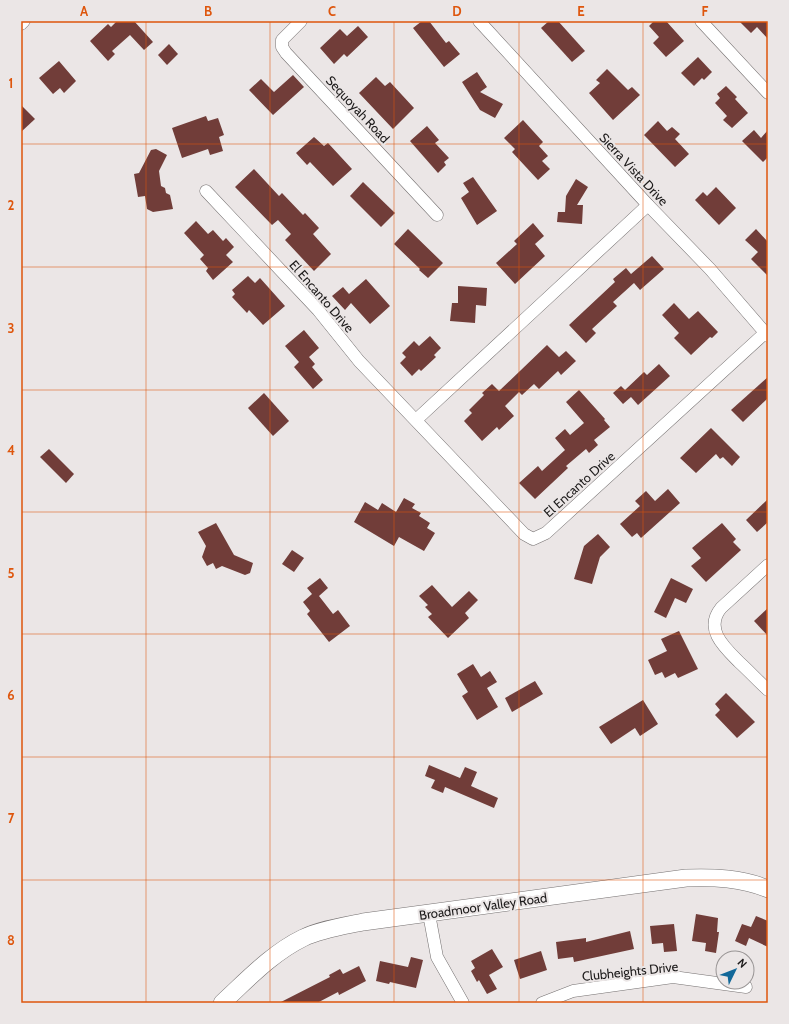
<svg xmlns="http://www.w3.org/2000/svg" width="789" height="1024" font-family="Cabin,sans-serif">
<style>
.building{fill:#713d39}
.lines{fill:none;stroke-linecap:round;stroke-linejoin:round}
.street-casing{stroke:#757171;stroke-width:13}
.secondary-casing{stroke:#757171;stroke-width:18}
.street{stroke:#fff;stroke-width:12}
.secondary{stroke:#fff;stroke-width:17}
.grid{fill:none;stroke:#de560d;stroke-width:1;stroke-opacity:0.55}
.labels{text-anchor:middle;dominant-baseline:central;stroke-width:4;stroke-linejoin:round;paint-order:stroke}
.street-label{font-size:13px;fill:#1d1b1b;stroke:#ebe6e6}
.neatline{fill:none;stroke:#de560d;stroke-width:1.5}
.grid-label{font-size:13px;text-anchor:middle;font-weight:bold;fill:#de560d}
</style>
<rect width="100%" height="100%" fill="#ebe6e6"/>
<g class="building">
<path d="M117 21H134L153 42 144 50 130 35 112 51 115 54 108 61 90 41 108 24 111 27Z"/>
<path d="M422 21H429L446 43 449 41 460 54 444 67 413 28Z"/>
<path d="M549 21H558L585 51 572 62 541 28Z"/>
<path d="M654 21H666L684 41 666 57 653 43 659 37 649 26Z"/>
<path d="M739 21H768V39L757 27 751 33Z"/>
<path d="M358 26 368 37 347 57 344 54 334 64 320 48 340 29 347 36Z"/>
<path d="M169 44 178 54 167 65 158 55Z"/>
<path d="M698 57 712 72 704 80 702 78 694 86 681 73Z"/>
<path d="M59 61 76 81 64 93 60 88 53 94 39 78Z"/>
<path d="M607 69 628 90 632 87 640 95 613 120 589 93 600 83 596 80Z"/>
<path d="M477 72 487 87 480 92 503 104 495 118 480 110 462 82Z"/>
<path d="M293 75 304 87 273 115 249 90 261 79 274 92Z"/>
<path d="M376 77 385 86 390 82 414 108 393 129 359 93Z"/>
<path d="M726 86 737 97 735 99 748 113 732 128 723 120 727 116 715 103 720 98 717 94Z"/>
<path d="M21 105 35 119 21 132Z"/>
<path d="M206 116 208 121 218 118 224 135 219 137 223 151 210 155 208 149 182 158 172 128Z"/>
<path d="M523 120 543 142 539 146 548 156 542 161 550 169 538 180 512 152 515 149 504 138Z"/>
<path d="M658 121 667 131 672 127 680 134 675 139 689 154 675 167 644 135Z"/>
<path d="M427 126 439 140 435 143 449 158 444 162 446 165 438 173 410 141Z"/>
<path d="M754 130 761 138 768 130V157L763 162 742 141Z"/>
<path d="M314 137 324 146 328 143 352 169 333 186 310 162 307 165 296 153Z"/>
<path d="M156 149 167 155 159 171 161 186 165 188 166 193 170 195 173 209 153 212 147 209 145 196 138 197 134 174 139 173 151 150Z"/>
<path d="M254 169 279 196 282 193 303 215 305 213 319 228 313 234 331 254 314 271 285 240 291 234 278 220 272 225 235 187Z"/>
<path d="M473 177 497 211 477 225 461 198 469 192 463 183Z"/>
<path d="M576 179 588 187 577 205H583L582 224 557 222 558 212H565L566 196Z"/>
<path d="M363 182 395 213 381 227 350 196Z"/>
<path d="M716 187 736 208 719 225 695 200 703 192 707 196Z"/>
<path d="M196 221 208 234 213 230 223 241 226 238 234 247 226 255 233 262 213 280 206 271 208 268 200 259 204 255 184 233Z"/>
<path d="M533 223 544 236 535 244 545 256 515 284 496 263 517 244 514 241Z"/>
<path d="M408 229 443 263 428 278 419 270 420 269 394 244Z"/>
<path d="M756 229 768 242V276L751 259 758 252 745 240Z"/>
<path d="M652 256 664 269 640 290 634 283 613 302 617 306 592 329 596 333 586 343 569 325 615 282 613 279 626 268 631 274Z"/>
<path d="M248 276 255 283 260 278 285 306 263 325 249 310 247 313 232 297 235 294 232 290Z"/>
<path d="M366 279 390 306 370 324 351 303 345 310 332 296 343 287 349 294Z"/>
<path d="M458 286 487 288 486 306 476 305 475 323 450 321 452 303H458Z"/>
<path d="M674 303 689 319 698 311 718 332 712 338 710 337 691 355 674 338 679 333 662 315Z"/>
<path d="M304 330 319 348 309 357 315 364 312 367 323 380 313 389 294 367 299 362 285 346Z"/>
<path d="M430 336 441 348 434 355 436 357 421 371 419 369 412 376 400 363 406 357 402 353 414 341 419 346Z"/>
<path d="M547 345 559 357 566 351 576 361 561 375 558 371 539 389 534 384 522 395 519 392 505 406 514 416 499 430 497 427 482 441 464 421 472 413 469 410 484 395 482 393 492 384 499 391Z"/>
<path d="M659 364 670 376 638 405 631 397 623 404 613 393 621 386 625 390 644 372 647 375Z"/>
<path d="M768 377V398L743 422 731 410Z"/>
<path d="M579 390 605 419 604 420 610 427 594 440 598 445 589 453 586 449 566 466 568 468 535 499 519 483 538 466 542 471 565 450 555 438 565 429 570 435 584 423 566 402Z"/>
<path d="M264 393 289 421 273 436 248 408Z"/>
<path d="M711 428 740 457 732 466 723 457 720 459 716 454 696 473 680 458Z"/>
<path d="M49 449 74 474 66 483 40 457Z"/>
<path d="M668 489 680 503 641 538 637 533 632 537 620 524 640 506 635 501 646 491 655 501Z"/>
<path d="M404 498 415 504 412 508 421 513 419 516 430 523 427 528 435 533 424 551 399 537 394 546 354 522 365 502 378 510 382 503 396 512Z"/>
<path d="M768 499V522L757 532 746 520Z"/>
<path d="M216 523 234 555 253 563 250 573 245 575 222 566 216 569 213 563 207 566 202 557 206 546 198 532Z"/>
<path d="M722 523 736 539 733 542 741 550 706 582 691 566 701 558 692 548Z"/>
<path d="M598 534 610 547 600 557 592 584 574 579 584 546Z"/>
<path d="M292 550 304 558 294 572 282 564Z"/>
<path d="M320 578 328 588 319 596 333 614 338 610 350 626 329 642 307 614 310 611 303 602 312 594 307 588Z"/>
<path d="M671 578 693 589 686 603 675 598 666 618 654 612Z"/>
<path d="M432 585 452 607 469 591 478 600 465 613 469 618 448 638 428 617 432 614 425 607 428 605 419 596Z"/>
<path d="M768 608V636L754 621Z"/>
<path d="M679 631 698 669 678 678 675 673 665 678 662 672 655 675 648 660 667 651 661 639Z"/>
<path d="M473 664 481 677 490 671 497 682 487 688 498 707 477 720 462 696 468 692 457 674Z"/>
<path d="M535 681 543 694 512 712 505 698Z"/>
<path d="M726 693 755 722 737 738 715 715 720 710 715 704Z"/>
<path d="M643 700 658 724 640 736 635 728 611 744 599 727Z"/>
<path d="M429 765 460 778 465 767 477 772 471 786 498 798 494 808 445 787 443 793 431 788 435 780 425 776Z"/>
<path d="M696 914 718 918 717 932H719L716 953 705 951 706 943 692 941Z"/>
<path d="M756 916 768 921V947L749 938 746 946 735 941 742 924 751 927Z"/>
<path d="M674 924 677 951 664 952 663 943 652 944 650 926Z"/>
<path d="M630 931 634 949 574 962 573 957 558 959 556 942 586 938V942Z"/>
<path d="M492 949 503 967 489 975 497 989 487 994 479 980 477 982 471 971 475 968 471 961Z"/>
<path d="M541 951 547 970 520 979 514 960Z"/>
<path d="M411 957 423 960 416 988 390 982 389 984 376 981 380 961 408 967Z"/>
<path d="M359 966 366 981 339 995 338 992 317 1003H279L330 977 329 975 340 969 343 974Z"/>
</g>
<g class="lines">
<defs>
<g id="street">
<path d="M301 21 282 40V47L286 53 437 215"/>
<path d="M479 21 648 205 710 269 768 336"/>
<path d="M701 21 768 93"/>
<path d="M21 24 24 21"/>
<path d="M206 191 318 310 359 361 524 534 533 539 546 533 765 333"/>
<path d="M416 420 648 205"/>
<path d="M768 565 721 608C704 629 724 647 739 662 749 671 758 681 768 690"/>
<path d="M429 914 437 957 463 1003"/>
<path d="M542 1003 573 991 673 977 746 987"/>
</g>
<path id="secondary" d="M222 1003C247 980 272 953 303 938 322 929 344 926 363 922L686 878C714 877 742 878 768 889"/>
</defs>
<use href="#street" class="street-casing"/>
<use href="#secondary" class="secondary-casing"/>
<use href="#street" class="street"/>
<use href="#secondary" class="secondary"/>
</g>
<path class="grid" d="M146 21V1003M270 21V1003M394 21V1003M519 21V1003M643 21V1003M21 144H768M21 267H768M21 390H768M21 512H768M21 634H768M21 757H768M21 880H768"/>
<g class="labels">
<g class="street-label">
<text transform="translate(358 109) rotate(47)">Sequoyah Road</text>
<text transform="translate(634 169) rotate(47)">Sierra Vista Drive</text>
<text transform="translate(322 296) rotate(49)">El Encanto Drive</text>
<text transform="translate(579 484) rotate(-42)">El Encanto Drive</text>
<text transform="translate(483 906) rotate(-8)">Broadmoor Valley Road</text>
<text transform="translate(630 971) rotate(-6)">Clubheights Drive</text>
</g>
</g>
<rect width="789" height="1024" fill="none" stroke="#ebe6e6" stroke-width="44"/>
<g transform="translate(735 970) rotate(47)"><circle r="19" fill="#ebe6e6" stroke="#999595"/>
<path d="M0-3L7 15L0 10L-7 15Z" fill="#126899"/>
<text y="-6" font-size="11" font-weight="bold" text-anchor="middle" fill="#1d1b1b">N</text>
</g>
<rect x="22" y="22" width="745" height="980" class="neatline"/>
<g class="grid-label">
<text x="84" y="16">A</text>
<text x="208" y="16">B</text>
<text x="332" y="16">C</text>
<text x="457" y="16">D</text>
<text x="581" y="16">E</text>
<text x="705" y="16">F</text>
<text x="11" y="88">1</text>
<text x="11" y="210">2</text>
<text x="11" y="333">3</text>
<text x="11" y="455">4</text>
<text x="11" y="578">5</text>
<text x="11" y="700">6</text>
<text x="11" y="823">7</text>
<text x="11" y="945">8</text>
</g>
</svg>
